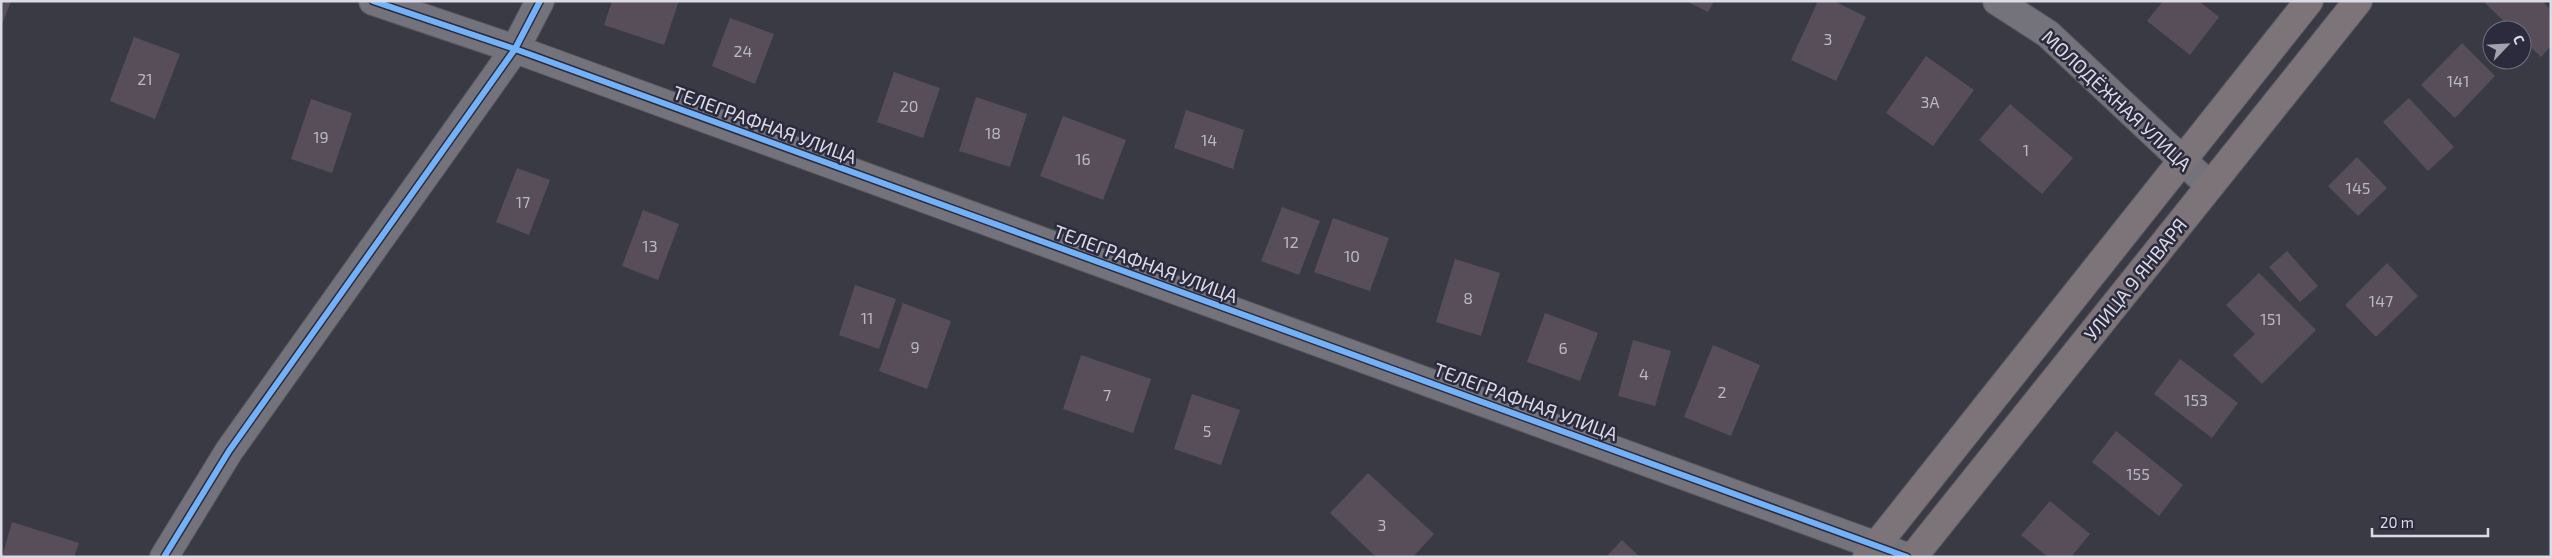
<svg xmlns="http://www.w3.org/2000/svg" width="2552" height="558" font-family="'Exo 2',sans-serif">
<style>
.building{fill:#574e5a}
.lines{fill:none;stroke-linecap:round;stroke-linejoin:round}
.minor-casing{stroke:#575760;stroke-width:30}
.major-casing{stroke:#575760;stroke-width:30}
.minor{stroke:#74737b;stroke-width:28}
.major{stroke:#7d747a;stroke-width:28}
.cycleway-casing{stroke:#2c2b3e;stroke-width:9}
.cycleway{stroke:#73b2f8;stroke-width:6}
.labels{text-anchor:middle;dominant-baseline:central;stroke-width:5;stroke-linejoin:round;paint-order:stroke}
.number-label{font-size:16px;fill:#bab8c4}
.street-label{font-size:19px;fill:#dbdbe8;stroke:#2c2b3e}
</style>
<rect width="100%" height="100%" fill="#3a3a44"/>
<g class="building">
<path d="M1 1H11L1 27Z"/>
<path d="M612 1H679L664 45 604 25Z"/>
<path d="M1686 1H1714L1708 12Z"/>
<path d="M1818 1H1834L1866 17 1836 81 1791 60Z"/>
<path d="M2163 1H2199L2219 17 2190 55 2147 21Z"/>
<path d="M2486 1H2542L2551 10V46L2541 57 2522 39V30H2513L2485 3Z"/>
<path d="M730 18 774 34 755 84 712 66Z"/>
<path d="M134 37 180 54 155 119 110 101Z"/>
<path d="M2462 43 2495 76 2455 118 2421 85Z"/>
<path d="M1926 56 1974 90 1933 146 1886 113Z"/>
<path d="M894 72 940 88 923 138 877 122Z"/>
<path d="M976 97 1027 114 1010 167 959 151Z"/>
<path d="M2409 98 2454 147 2428 171 2383 122Z"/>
<path d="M311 99 352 113 332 173 291 159Z"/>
<path d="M2010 104 2073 158 2042 194 1979 140Z"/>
<path d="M1186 110 1244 130 1233 169 1174 148Z"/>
<path d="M1063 116 1126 140 1103 200 1040 176Z"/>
<path d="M2357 157 2387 188 2358 216 2328 186Z"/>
<path d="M517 168 550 180 529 235 496 222Z"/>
<path d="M1282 207 1320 221 1299 275 1261 261Z"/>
<path d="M643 210 679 224 658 280 622 266Z"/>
<path d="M1333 218 1389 238 1370 291 1314 272Z"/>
<path d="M2287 251 2318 286 2300 302 2269 267Z"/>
<path d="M1455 259 1500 273 1481 336 1436 322Z"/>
<path d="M2387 263 2418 296 2376 337 2345 305Z"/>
<path d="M2259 273 2316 330 2262 384 2233 355 2255 334 2226 305Z"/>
<path d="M855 285 896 299 879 349 839 335Z"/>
<path d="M903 303 951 321 927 389 879 371Z"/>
<path d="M1545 313 1598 333 1580 381 1527 362Z"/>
<path d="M1633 340 1671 351 1655 406 1618 396Z"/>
<path d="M1713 345 1760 365 1731 436 1684 417Z"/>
<path d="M1081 355 1151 379 1133 433 1063 409Z"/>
<path d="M2180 359 2238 403 2212 438 2154 394Z"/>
<path d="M1192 394 1240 410 1221 465 1174 449Z"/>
<path d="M2116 431 2183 485 2159 516 2092 462Z"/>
<path d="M1368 473 1434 534 1413 557H1376L1330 513Z"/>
<path d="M2050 501 2090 534 2071 557H2048L2021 535Z"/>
<path d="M12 522 79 543 74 557H2Z"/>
<path d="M1622 540 1640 557H1606Z"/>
</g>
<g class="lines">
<defs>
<g id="minor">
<path d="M373 1 515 49 1907 557"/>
<path d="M1997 1 2048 34 2210 186"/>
<path d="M164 557 229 451 515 49 540 1"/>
</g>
<g id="major">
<path d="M1867 557 2309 1"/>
<path d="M1913 557 2358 1"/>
</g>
</defs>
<use href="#minor" class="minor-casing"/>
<use href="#major" class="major-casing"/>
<use href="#minor" class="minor"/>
<use href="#major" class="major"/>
<defs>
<g id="cycleway">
<path d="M373 1 515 49 1907 557"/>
<path d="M164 557 229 451 515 49 540 1"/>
</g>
</defs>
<use href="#cycleway" class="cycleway-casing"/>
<use href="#cycleway" class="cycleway"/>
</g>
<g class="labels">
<g class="number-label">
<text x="1828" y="38">3</text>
<text x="743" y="50">24</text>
<text x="145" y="78">21</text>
<text x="2458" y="80">141</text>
<text x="1930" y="101">3А</text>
<text x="909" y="105">20</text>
<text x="993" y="132">18</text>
<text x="321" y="136">19</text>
<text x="1209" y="139">14</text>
<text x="2026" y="149">1</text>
<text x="1083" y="158">16</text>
<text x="2358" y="187">145</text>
<text x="523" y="201">17</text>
<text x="1291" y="241">12</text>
<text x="650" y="245">13</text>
<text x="1352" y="255">10</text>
<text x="1468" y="297">8</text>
<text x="2381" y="300">147</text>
<text x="867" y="317">11</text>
<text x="2271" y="318">151</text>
<text x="915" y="346">9</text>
<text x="1563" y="347">6</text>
<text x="1644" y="373">4</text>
<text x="1722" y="391">2</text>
<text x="1107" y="394">7</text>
<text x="2196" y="399">153</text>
<text x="1207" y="430">5</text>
<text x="2138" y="473">155</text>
<text x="1382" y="524">3</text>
</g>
<g class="street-label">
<text transform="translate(2117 100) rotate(43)">МОЛОДЁЖНАЯ УЛИЦА</text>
<text transform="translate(765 124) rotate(20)">ТЕЛЕГРАФНАЯ УЛИЦА</text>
<text transform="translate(1146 263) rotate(20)">ТЕЛЕГРАФНАЯ УЛИЦА</text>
<text transform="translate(2135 279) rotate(-51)">УЛИЦА 9 ЯНВАРЯ</text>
<text transform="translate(1526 401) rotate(20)">ТЕЛЕГРАФНАЯ УЛИЦА</text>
</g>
</g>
<rect width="2552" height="558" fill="none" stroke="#dbdbe8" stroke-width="5"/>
<g transform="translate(2507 45) rotate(65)"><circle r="24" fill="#2c2b3e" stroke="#727182"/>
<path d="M0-4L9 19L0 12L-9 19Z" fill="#a3a3af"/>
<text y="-8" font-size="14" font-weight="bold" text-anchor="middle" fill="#dbdbe8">С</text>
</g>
<path d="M2372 528v8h116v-8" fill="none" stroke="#dbdbe8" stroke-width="2.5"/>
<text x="2380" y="528" font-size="15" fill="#dbdbe8" stroke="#2c2b3e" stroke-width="4" paint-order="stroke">20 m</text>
</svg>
